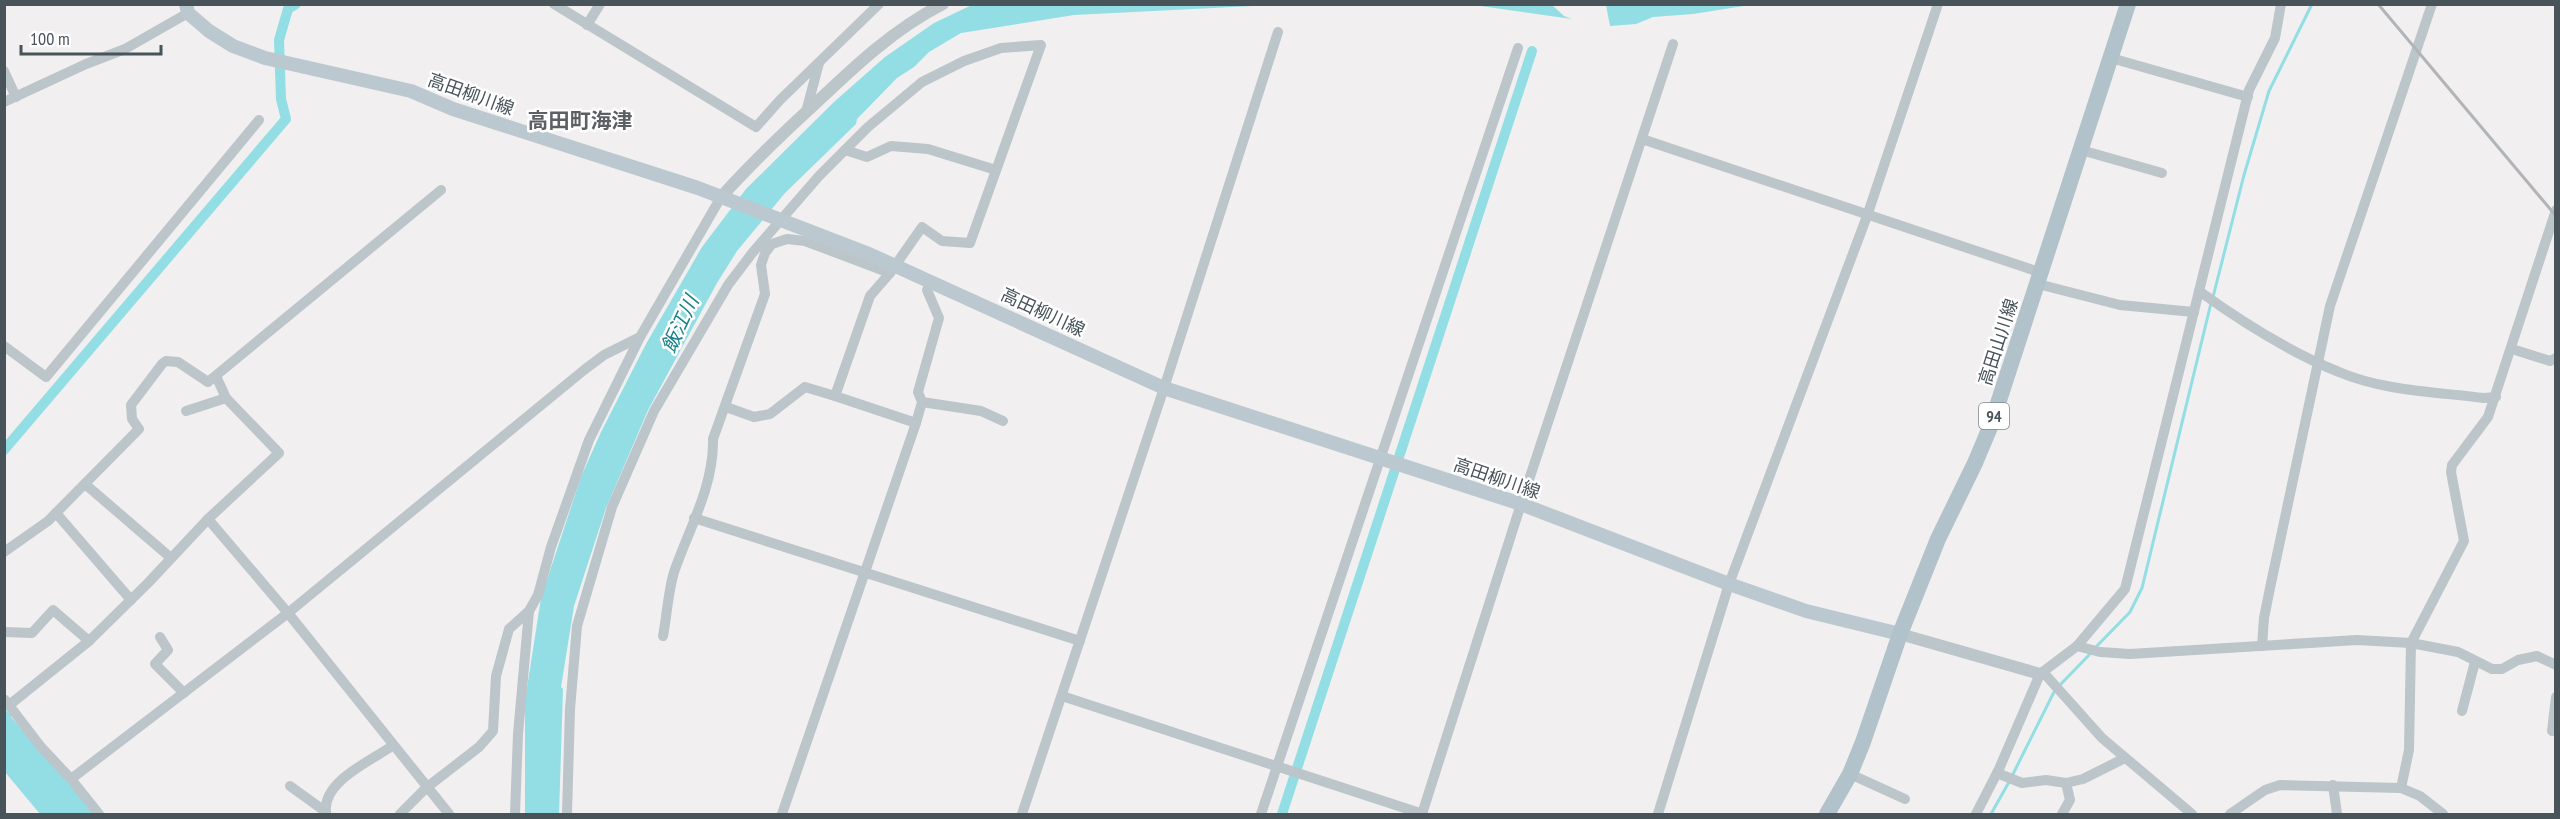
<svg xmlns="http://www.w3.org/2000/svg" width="2560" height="819" font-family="'PT Sans Narrow','Noto Sans JP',sans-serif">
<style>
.water{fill:#92dee4}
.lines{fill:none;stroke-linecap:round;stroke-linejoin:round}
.stream{stroke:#92dee4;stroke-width:3}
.canal{stroke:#92dee4;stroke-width:10}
.minor{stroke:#bbc5ca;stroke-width:10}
.tertiary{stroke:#bbc5ca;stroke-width:12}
.secondary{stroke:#bcc8cf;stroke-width:14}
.primary{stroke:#b1c2cb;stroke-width:16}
.rail{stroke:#b1b5b8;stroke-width:3}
.labels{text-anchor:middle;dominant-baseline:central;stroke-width:5;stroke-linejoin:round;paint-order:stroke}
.shield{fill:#fff;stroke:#7f878c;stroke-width:1.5}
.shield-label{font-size:16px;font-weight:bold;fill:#48545a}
.street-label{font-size:18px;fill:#48545a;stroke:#fff}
.water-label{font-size:20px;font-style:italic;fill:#188088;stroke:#fff}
.quarter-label{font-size:21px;font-weight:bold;fill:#5c6063;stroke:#fff}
</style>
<rect width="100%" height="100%" fill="#f1efef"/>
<g class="water">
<path d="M974 4 1272 5 1074 15 961 33 929 52 914 67 897 78 857 119 856 124 785 193 737 251 717 283 648 410 606 508 574 606 561 687 563 689 559 814H525V701L541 598 581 477 601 432 646 344 702 247 746 189 834 102 885 57 934 23Z"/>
<path d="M1474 5H1554H1552L1564 16 1572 19Z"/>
<path d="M1606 5V4L1750 5 1693 14 1653 17 1636 24 1610 26Z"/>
<path d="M4 709 12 715 11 717 95 814H40L5 772Z"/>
</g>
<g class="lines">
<g class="stream">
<path d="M2213 297 2244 175 2269 91 2312 4"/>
<path d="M2094 649 2130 612 2142 588 2211 303"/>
<path d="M2059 686 2090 654"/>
<path d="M2012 776 2055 690"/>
<path d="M1991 814 2009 782"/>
</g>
<g class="canal">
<path d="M4 450 286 119 281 99 279 40 288 9 296 4"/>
<path d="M1282 814 1532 51"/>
</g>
<g class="minor">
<path d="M554 4 756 127 780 100 879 4"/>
<path d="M587 25 600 4"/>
<path d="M2111 58 2248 97"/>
<path d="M4 71 16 97"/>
<path d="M4 102 86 64 125 49 188 13"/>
<path d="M806 112 819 63"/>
<path d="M1642 139 2042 273"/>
<path d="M845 150 867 157 891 146 928 149 996 170"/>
<path d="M2081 150 2162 173"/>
<path d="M2038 284 2120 305 2194 312"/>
<path d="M2199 291C2242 322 2289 352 2339 372 2383 391 2437 392 2484 398L2496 397"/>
<path d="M4 346 46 377 259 120"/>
<path d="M2512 349 2550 361 2556 358"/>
<path d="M922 402 981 411 1003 421"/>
<path d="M726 407 754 417 770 414 805 387 835 396"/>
<path d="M186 411 226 398"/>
<path d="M916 423 922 402 918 392 939 318 927 290 931 281"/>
<path d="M85 484 171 558"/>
<path d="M56 513 131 600"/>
<path d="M694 518 1080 641"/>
<path d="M208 519 279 453 226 398 216 376"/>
<path d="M4 552 48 521 139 429 132 419 131 405 162 364 166 361 178 362 208 382 441 190"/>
<path d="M4 632 32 633 53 610 89 641"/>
<path d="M663 636C667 615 668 592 674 572 689 529 714 486 713 439L765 294 761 265 765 253 772 244 787 239 805 241 890 273"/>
<path d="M160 637 168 650 155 664 184 693"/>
<path d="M2077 646 2100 652 2130 654 2357 640 2411 643 2458 652 2492 669H2502L2518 660 2537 656 2556 665"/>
<path d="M2262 646 2264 618 2270 588 2330 306 2432 4"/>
<path d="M2043 672 2102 738 2192 814"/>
<path d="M1062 696 1423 814"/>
<path d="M5 700 41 747 71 779 99 814"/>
<path d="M4 705 13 702 89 641 148 583 208 519 288 613 449 814"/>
<path d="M2462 711 2475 662"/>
<path d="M2552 731 2556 697"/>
<path d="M1997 773 2022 783 2046 780 2066 783 2083 779 2125 758"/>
<path d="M1850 774 1905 799"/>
<path d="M71 779 288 613 584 370 604 355 640 337"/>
<path d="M2333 785 2337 814"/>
<path d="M290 786 326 812"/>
<path d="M2401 788 2409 750 2411 643 2464 541 2451 472 2452 465 2488 417 2556 210"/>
<path d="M326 814C321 782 369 762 392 746"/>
<path d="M400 814 426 788 479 747 493 731 496 676 509 629 529 611 538 595 551 547 589 440 640 337 721 197"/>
<path d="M515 814 518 734 529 611"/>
<path d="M567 814 570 709 577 626 612 507 654 411 728 285 753 252 819 176 868 127 922 82 964 61 1001 48 1041 45 970 243 942 241 922 227 890 273 870 296 835 396 916 423 782 814"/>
<path d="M1022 814 1164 388 1278 32"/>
<path d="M1261 814 1518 48"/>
<path d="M1422 814 1521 504 1673 44"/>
<path d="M1658 814 1729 584 1867 216 1938 4"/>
<path d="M1976 814 1999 769 2040 674 2077 646 2125 589 2249 90 2275 38 2281 4"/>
<path d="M2062 814 2070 800 2066 783"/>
<path d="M2230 814 2265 790 2280 785 2401 788 2420 796 2443 814"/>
</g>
<g class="tertiary">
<path d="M721 197C751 164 783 133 816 103 855 66 894 29 943 4"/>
<path d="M1900 634 2040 674"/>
</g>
<path class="secondary" d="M186 4 188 13 209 31 233 46 265 58 411 91 453 109 698 188 869 254 1164 388 1521 504 1729 584 1806 611 1900 634"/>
<path class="primary" d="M1827 814 1850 774 1863 742 1900 634 1938 539 1975 463 1991 425 2128 4"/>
<path class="rail" d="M2378 4 2556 216"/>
</g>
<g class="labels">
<rect class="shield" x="1979" y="403" width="30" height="26" rx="4.5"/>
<g class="shield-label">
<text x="1994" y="416">94</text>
</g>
<g class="street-label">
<text transform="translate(471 94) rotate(20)">高田柳川線</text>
<text transform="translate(1043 312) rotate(25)">高田柳川線</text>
<text transform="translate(1998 342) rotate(-72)">高田山川線</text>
<text transform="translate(1497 478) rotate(19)">高田柳川線</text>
</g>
<g class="water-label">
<text transform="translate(680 324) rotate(-65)">飯江川</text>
</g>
<g class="quarter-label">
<text x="580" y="120">高田町海津</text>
</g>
</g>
<rect width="2560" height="819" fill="none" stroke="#48545a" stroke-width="12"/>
<path d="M21 45v9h140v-9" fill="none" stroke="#48545a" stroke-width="3"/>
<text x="30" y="45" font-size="18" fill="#48545a" stroke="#ffffff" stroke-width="4.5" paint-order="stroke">100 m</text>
</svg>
